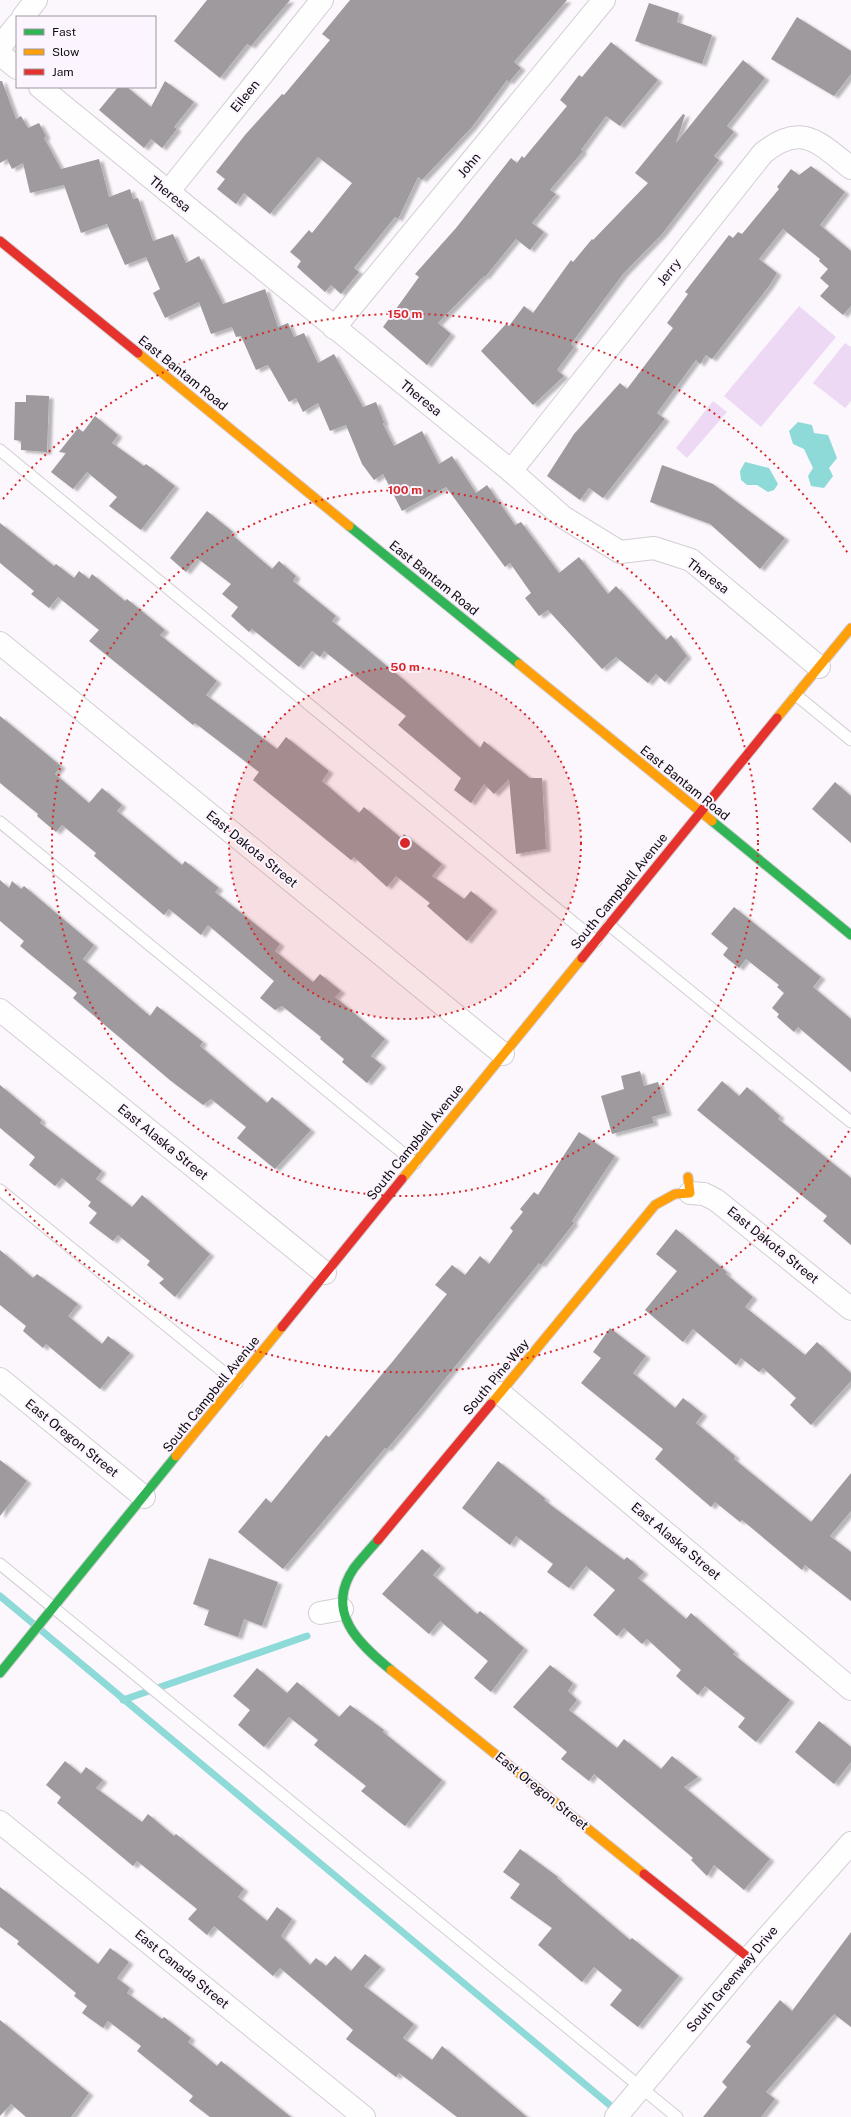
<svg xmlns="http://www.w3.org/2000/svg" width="851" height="2117" font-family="'Public Sans',sans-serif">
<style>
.green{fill:#edd9f4}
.water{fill:#8ddad8}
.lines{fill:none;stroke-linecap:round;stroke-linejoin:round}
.stream{stroke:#8ddad8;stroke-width:7}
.building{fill:#9e9a9e;filter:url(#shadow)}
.lane-casing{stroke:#d2ced3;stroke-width:13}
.street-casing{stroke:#d2ced3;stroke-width:24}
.fast-casing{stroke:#d2ced3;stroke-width:11}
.slow-casing{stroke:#d2ced3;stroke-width:11}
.jam-casing{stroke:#d2ced3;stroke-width:11}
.lane{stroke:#fefeff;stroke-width:11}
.street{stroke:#fefeff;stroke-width:22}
.fast{stroke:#30b455;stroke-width:9}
.slow{stroke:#ff9f0a;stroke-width:9}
.jam{stroke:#e5322d;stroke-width:9}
.ring{fill:none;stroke:#d62828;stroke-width:2;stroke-dasharray:2 4}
.labels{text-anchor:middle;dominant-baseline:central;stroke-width:4;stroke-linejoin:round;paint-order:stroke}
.street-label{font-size:13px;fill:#0f0c10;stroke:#fcf4ff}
.centre{fill:#d62828;stroke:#fcf4ff;stroke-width:2}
.ring-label{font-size:12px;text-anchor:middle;font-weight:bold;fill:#d62828;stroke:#fcf4ff;stroke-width:4;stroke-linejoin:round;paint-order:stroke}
</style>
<defs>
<filter id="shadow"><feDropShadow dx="4.5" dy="2.5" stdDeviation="1" flood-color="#0004"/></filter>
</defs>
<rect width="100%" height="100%" fill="#fbf7fc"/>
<g class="green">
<path d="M799 306 836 337 761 427 724 396Z"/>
<path d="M845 343 851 347V401L845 408 813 383Z"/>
<path d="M713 401 727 412 687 458 676 448Z"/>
</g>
<g class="water">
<path d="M798 422 812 425 814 433 828 435 837 458 829 468 833 476 824 488 811 486 808 476 813 468 804 449 793 444 789 431Z"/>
<path d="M745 462 769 468 778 484 774 490 768 492 757 485H747L741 480 740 471Z"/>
</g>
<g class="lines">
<g class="stream">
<path d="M0 1596 617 2111"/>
<path d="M123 1700 307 1636"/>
</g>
</g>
<g class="building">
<path d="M207 0H290L251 46 247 44 220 78 174 41Z"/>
<path d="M350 0H567L514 62 521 68 509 82 507 80 472 127 422 180 418 177 398 219 395 217 354 268 359 272 341 294 331 285 325 292 297 267 301 261 290 252 309 230 312 233 352 183 318 157 270 214 244 193 236 204 217 189 225 179 216 172 245 135 282 94 284 95 330 40 322 34Z"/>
<path d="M649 3 679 13 677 22 712 35 702 64 635 41Z"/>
<path d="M797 17 851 51V74L834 96 771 59Z"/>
<path d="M611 42 658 80 620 126 606 116 581 150 583 151 550 190 556 194 532 223 544 232 530 250 516 239 485 277 484 276 438 323 451 334 427 365 383 327 419 277 415 274 456 228 511 158 517 163 522 156 524 158 567 106 560 100 579 75 582 77Z"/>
<path d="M743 60 765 78 727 126 734 132 714 156 719 160 662 234 623 274 571 344 574 347 557 370 564 376 533 405 481 351 506 324 509 326 524 306 533 313 571 260 573 262 592 239 593 240 648 183 635 173 683 114 685 115 676 143Z"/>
<path d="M0 81H2L16 119 21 116 28 128 39 123 46 136 44 138 61 169 99 159 109 197 130 189 133 199 138 198 153 241 173 234 186 263 199 256 223 304 265 289 278 327 288 323 294 337 304 333 318 363 334 354 363 407 376 402 384 422 383 424 394 446 422 431 439 464 452 456 476 493 487 485 515 525 521 522 559 573 579 557 608 594 616 586 666 640 671 635 687 656 665 682 656 674 648 683 616 657 602 669 548 610 539 616 525 598 531 593 510 563 505 567 446 487 402 511 383 474 374 480 362 464 346 425 330 431 318 403 303 412 296 398 289 402 268 365 256 370 241 336 236 337 232 327 211 334 199 302 165 318 153 293 160 289 146 257 125 265 107 224 81 233 64 185 30 193 23 163 12 169 7 159 0 163Z"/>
<path d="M165 81 194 102 174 127 177 129 162 148 151 139 144 148 99 110 118 87H127L151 107Z"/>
<path d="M811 166 845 192 820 225 851 251V306L843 315 820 296 829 286 820 278 828 269 819 261 820 259 783 229 759 259 777 273 769 286 712 359 706 355 700 364 696 360 657 413 665 419 603 498 589 488 580 500 547 476 574 434 620 383 627 389 673 328 667 323 688 294 685 292 729 235 733 238 738 232 742 234 779 189 777 187 791 169 799 175Z"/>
<path d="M26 395 49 396 47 452 21 450V441L14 440 15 402H26Z"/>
<path d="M95 416 118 435 112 443 144 466 146 464 175 486 141 530 109 506 117 497 87 472 73 489 51 472 66 453 59 452 78 428 83 432Z"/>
<path d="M662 465 713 484 785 538 760 569 710 524 650 502Z"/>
<path d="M207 511 233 532 231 534 272 569 279 561 296 576 293 581 336 616 332 621 404 680 480 748 484 741 530 778H542L546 849 516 854 509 779 494 794 484 784 471 803 454 790 461 778 398 725 406 716 324 651 320 657 312 651 299 667 252 629 249 632 231 616 238 607 222 594 231 584 197 558 186 572 170 558Z"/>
<path d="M0 523 54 566 56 564 74 578 79 571 89 579 92 574 125 601 127 599 165 630 160 635 217 681 206 695 277 749 286 737 329 771 322 781 359 813 364 807 401 838 404 834 442 864 432 876 464 899 471 891 493 909 467 941 427 906 430 903 396 876 387 887 354 857 351 860 253 780 259 772 195 723 193 725 89 641 99 630 58 597 49 608 31 594 34 591 0 563Z"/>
<path d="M0 716 61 766 55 774 89 803 102 788 122 805 117 811 182 865 185 861 219 888 215 892 280 944 275 951 313 982 320 974 341 991 335 997 385 1039 371 1056 382 1065 367 1083 342 1062 344 1059 320 1039 321 1037 282 1006 275 1010 260 998 274 981 208 925 201 935 169 909 164 915 94 856 96 853 62 825 56 832 37 816 38 814 0 783Z"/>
<path d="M835 782 851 796V843L812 809Z"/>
<path d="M0 880 9 888 12 881 21 889 24 886 94 945 83 959 150 1016 157 1006 203 1042 200 1046 267 1103 272 1097 311 1130 275 1169 237 1138 246 1127 211 1099 203 1105 171 1081 73 998 77 993 20 946 24 941 0 921Z"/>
<path d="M734 907 821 977 813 987 851 1019V1072L798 1027 794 1032 777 1017 779 1014 772 1008 784 993 777 987 779 985 746 959 739 968 723 955 728 948 711 934Z"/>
<path d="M640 1071 644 1086 658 1082 667 1113 652 1117 654 1123 612 1134 601 1096 624 1089 621 1076Z"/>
<path d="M722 1081 739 1096 747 1087 780 1116 778 1119 851 1178V1245L823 1221 827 1216 697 1110Z"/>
<path d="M0 1085 42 1120 40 1123 102 1171 96 1179 132 1207 142 1195 210 1254 175 1297 159 1283 164 1279 147 1265 150 1261 118 1235 113 1241 89 1223 97 1213 88 1206 91 1202 62 1178 55 1186 29 1165 35 1157 0 1128Z"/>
<path d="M579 1132 615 1156 572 1221 574 1223 541 1265 539 1263 419 1411 387 1449 385 1448 283 1569 238 1532 266 1498 271 1503 326 1435 329 1437 393 1361 447 1294 435 1285 452 1265 465 1275 480 1256 489 1264 513 1231 510 1228 523 1212 520 1209 534 1192 538 1195Z"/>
<path d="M676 1229 727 1272 726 1274 753 1297 745 1307 805 1355 817 1342 851 1373V1381L811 1425 790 1405 796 1398 763 1368 759 1372 741 1358 736 1365 693 1329 683 1342 645 1310 677 1271 656 1254Z"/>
<path d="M0 1250 33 1278 37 1274 78 1304 68 1316 102 1344 108 1336 130 1353 100 1389 46 1344 43 1348 23 1331 26 1326 0 1305Z"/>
<path d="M610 1328 646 1356 633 1373 675 1408 683 1398 703 1414 696 1423 735 1456 734 1459 811 1522 851 1473V1511L830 1536 851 1552V1601L805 1565 802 1570 742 1520 740 1522 715 1502 711 1507 655 1459 663 1449 581 1383 601 1358 593 1352Z"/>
<path d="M0 1460 27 1481 0 1516Z"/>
<path d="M498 1461 546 1499 544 1500 624 1560 627 1557 644 1572 638 1578 686 1619 691 1613 735 1652 733 1654 790 1700 756 1742 738 1727 745 1718 705 1686 698 1695 676 1676 681 1670 647 1639 642 1644 624 1628 617 1636 593 1615 615 1590 586 1566 569 1588 547 1572 553 1564 516 1536 510 1545 462 1508Z"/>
<path d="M422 1549 441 1566 433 1575 477 1614 480 1611 524 1648 491 1692 474 1678 488 1661 440 1621 429 1634 382 1594Z"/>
<path d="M209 1558 278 1582 262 1626 244 1619 238 1637 204 1625 209 1610 193 1604Z"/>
<path d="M550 1665 573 1683 568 1691 577 1700 569 1710 617 1748 624 1739 661 1769 672 1756 698 1777 684 1787 770 1859 744 1890 714 1865 707 1876 691 1860 693 1858 594 1774 589 1781 561 1759 567 1752 513 1707Z"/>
<path d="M257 1668 287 1693 297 1682 339 1717 350 1705 384 1730 383 1732 442 1780 405 1826 361 1791 366 1786 314 1745 318 1740 289 1717 264 1747 238 1725 250 1710 233 1696Z"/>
<path d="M819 1721 851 1747V1762L834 1784 795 1752Z"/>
<path d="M65 1761 81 1774 86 1767 103 1780 96 1788 142 1822 148 1814 174 1836 176 1834 244 1889 238 1897 267 1921 277 1907 292 1919 281 1936 310 1965 316 1958 326 1966 335 1956 351 1971 365 1954 381 1967 364 1986 414 2024 403 2038 432 2060 442 2046 527 2117H457L399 2073 396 2077 346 2039 353 2030 280 1968 273 1976 214 1926 207 1935 188 1919 197 1909 137 1861 133 1866 57 1803 61 1797 46 1785Z"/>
<path d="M520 1849 558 1877 557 1878 630 1940 632 1938 679 1976 638 2027 610 2005 622 1990 594 1967 582 1982 538 1945 552 1928 510 1898 520 1884 503 1872Z"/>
<path d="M0 1887 98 1964 110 1948 129 1962 117 1978 130 1988 127 1993 162 2019 164 2017 191 2038 188 2042 217 2066 221 2061 291 2117H210L189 2101 193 2096 137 2051 141 2046 108 2021 103 2028 82 2013 87 2006 74 1996 76 1993 17 1944 19 1941 0 1927Z"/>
<path d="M851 1932V2027L834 2014 766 2092 775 2099 761 2117H703L727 2087 722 2082 751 2046 746 2042 780 2000 792 2011Z"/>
<path d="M0 2020 89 2093 71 2117H26L11 2104 0 2116Z"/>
</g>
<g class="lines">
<defs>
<g id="lane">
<path d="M0 450 596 941"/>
<path d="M796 695 851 740"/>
<path d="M0 822 415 1163"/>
<path d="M609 925 851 1122"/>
<path d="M0 1190 237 1383"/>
<path d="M0 1564 677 2117"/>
</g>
<g id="street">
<path d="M23 17 36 0"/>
<path d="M0 47 17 25"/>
<path d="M0 54 17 68"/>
<path d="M40 87 511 471 563 517 620 552 654 548 691 560 819 667"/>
<path d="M168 192 322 0"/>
<path d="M334 328 604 0"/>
<path d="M511 471 763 153C802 122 818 142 851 168"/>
<path d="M0 643 503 1054"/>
<path d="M0 1010 325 1273"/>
<path d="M690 1193 704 1194 716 1200 851 1309"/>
<path d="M0 1379 144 1497"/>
<path d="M500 1393 851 1689"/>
<path d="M320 1613 342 1609"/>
<path d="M0 1822 364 2117"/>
<path d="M616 2117 749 1958 851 1843"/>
</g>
<g id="fast">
<path d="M349 526 519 664"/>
<path d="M712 821 851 935"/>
<path d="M378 1540C370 1549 361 1559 354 1568 324 1612 359 1644 391 1670"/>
<path d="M0 1673 176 1456"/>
</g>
<g id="slow">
<path d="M138 353 349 526"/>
<path d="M519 664 712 821"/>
<path d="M777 718 851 628"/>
<path d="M402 1179 582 958"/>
<path d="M491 1404 655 1205 675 1194 690 1193 688 1177"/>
<path d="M176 1456 282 1327"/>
<path d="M391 1670 644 1874"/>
</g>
<g id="jam">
<path d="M0 241 138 353"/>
<path d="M582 958 777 718"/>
<path d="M282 1327 402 1179"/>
<path d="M378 1540 491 1404"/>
<path d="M644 1874 749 1958"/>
</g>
</defs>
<use href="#lane" class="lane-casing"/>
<use href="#street" class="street-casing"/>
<use href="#fast" class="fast-casing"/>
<use href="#slow" class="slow-casing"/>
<use href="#jam" class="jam-casing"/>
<use href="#lane" class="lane"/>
<use href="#street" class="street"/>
<use href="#fast" class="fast"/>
<use href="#slow" class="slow"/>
<use href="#jam" class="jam"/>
</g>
<circle cx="405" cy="843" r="176" fill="#d62828" fill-opacity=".12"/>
<g class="ring">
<circle cx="405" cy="843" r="176"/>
<circle cx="405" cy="843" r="353"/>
<path d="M849 1131A529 529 0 0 1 3 1187M3 499A529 529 0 0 1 849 555"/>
</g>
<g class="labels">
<g class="street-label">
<text transform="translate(245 96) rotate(-51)">Eileen</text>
<text transform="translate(469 165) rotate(-50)">John</text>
<text transform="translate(170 194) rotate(39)">Theresa</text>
<text transform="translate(669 272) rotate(-52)">Jerry</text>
<text transform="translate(183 373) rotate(39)">East Bantam Road</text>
<text transform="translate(421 398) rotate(39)">Theresa</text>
<text transform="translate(708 576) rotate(37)">Theresa</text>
<text transform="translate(434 578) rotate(39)">East Bantam Road</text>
<text transform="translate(685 783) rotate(39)">East Bantam Road</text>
<text transform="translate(252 849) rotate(39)">East Dakota Street</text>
<text transform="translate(619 891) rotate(-51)">South Campbell Avenue</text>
<text transform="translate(163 1142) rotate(39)">East Alaska Street</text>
<text transform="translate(415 1142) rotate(-51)">South Campbell Avenue</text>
<text transform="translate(773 1245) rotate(39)">East Dakota Street</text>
<text transform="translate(496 1377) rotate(-50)">South Pine Way</text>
<text transform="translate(211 1394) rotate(-51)">South Campbell Avenue</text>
<text transform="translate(72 1438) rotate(39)">East Oregon Street</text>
<text transform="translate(676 1541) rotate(40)">East Alaska Street</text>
<text transform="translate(542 1791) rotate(39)">East Oregon Street</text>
<text transform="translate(182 1969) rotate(39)">East Canada Street</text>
<text transform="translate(732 1979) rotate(-50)">South Greenway Drive</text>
</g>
</g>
<circle cx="405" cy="843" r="6" class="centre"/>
<g class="ring-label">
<text x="405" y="318">150 m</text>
<text x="405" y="494">100 m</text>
<text x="405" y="671">50 m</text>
</g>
<rect x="16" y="16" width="140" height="72" fill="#fcf4ff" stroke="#9d979f"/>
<rect x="24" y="29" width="20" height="6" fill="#30b455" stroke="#9d979f"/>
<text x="52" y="36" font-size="12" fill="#0f0c10">Fast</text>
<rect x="24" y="49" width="20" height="6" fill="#ff9f0a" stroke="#9d979f"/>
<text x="52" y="56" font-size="12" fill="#0f0c10">Slow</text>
<rect x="24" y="69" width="20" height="6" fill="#e5322d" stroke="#9d979f"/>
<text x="52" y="76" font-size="12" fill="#0f0c10">Jam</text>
</svg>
